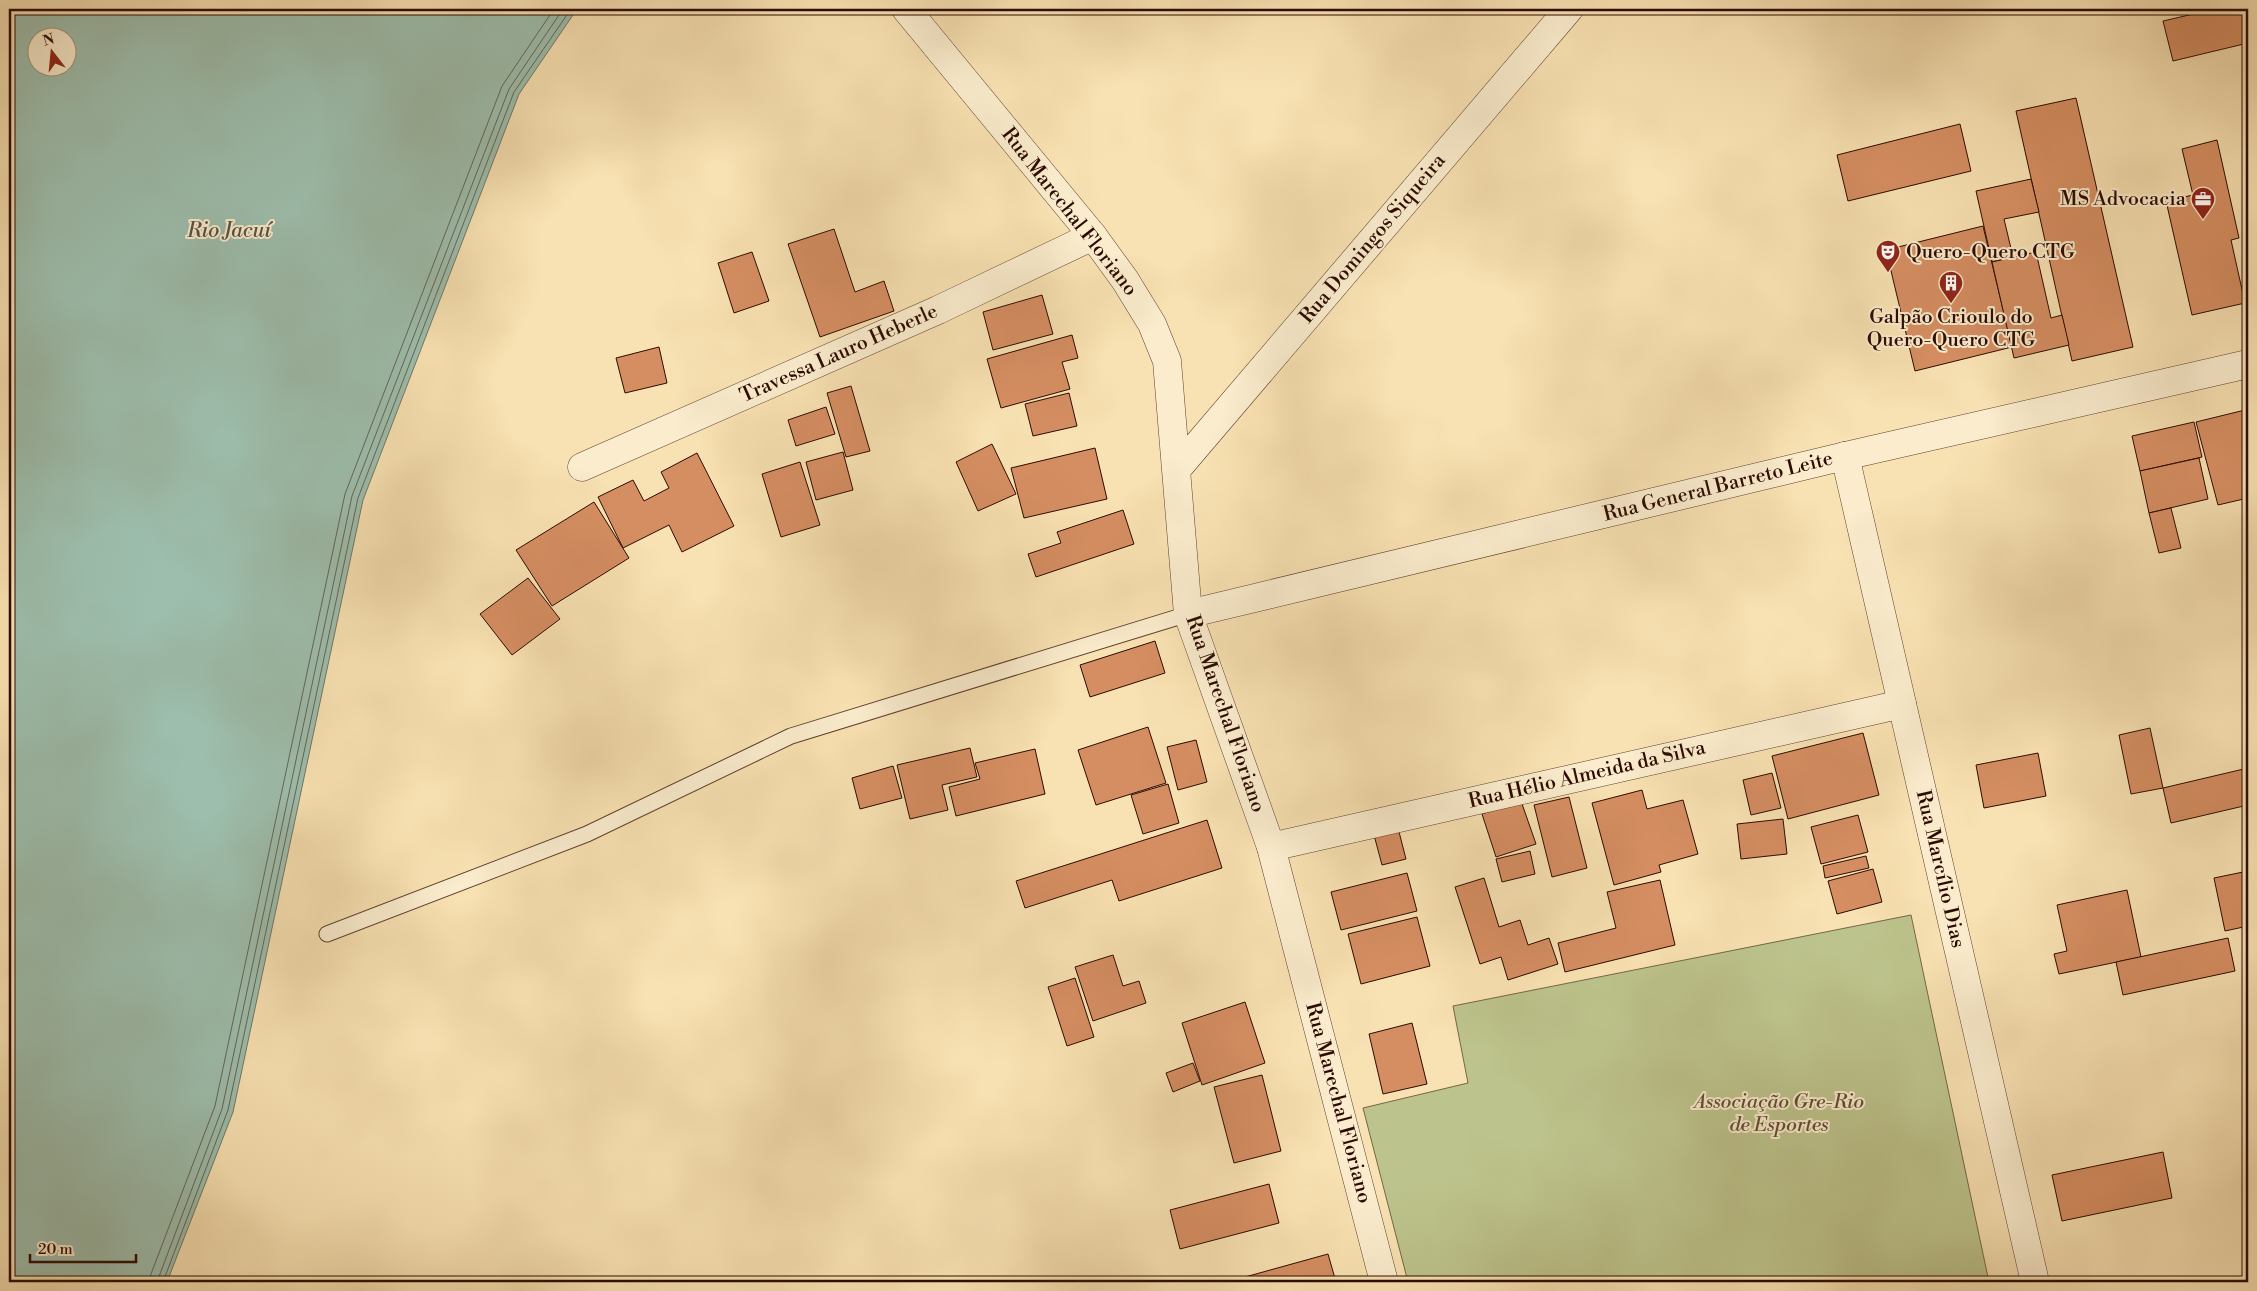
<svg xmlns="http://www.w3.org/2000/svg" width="2257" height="1291" font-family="'Libre Bodoni',serif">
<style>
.green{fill:#bdc38c;stroke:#746646}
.water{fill:#9dbead;stroke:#707668;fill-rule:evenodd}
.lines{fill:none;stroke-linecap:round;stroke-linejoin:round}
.shore{stroke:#646457;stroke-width:1}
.building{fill:#d58e62;stroke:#2c0a01}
.service-casing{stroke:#5f402d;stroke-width:17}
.minor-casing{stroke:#5f402d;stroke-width:29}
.service{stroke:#faeccd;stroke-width:15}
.minor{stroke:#faeccd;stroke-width:28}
.labels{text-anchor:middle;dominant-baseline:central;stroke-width:4;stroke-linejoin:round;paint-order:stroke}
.poi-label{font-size:20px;fill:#2c0a01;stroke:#faeccd;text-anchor:end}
.street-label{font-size:20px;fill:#2c0a01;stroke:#faeccd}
.park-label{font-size:20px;font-style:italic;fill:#5f4b32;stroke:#faeccd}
.water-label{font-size:21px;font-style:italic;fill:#595246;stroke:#faeccd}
</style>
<rect width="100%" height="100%" fill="#f8e1b2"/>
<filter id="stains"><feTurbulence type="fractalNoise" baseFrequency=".004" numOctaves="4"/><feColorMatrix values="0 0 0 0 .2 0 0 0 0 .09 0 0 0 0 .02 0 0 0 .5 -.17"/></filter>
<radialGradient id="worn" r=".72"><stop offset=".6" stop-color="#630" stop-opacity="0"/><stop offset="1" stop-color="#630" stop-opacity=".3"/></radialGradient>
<path class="green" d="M1911 915 1989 1282H1408L1363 1108 1468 1083 1453 1006Z"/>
<path class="water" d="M9 9H577L519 94 363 500 233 1112 167 1282H9ZM38 38H68V68H38Z"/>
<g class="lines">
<g class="shore">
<path d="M149 1282 151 1274 215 1106 345 494 502 86 554 9"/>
<path d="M157 1282 222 1109 352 496 509 89 563 9"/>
<path d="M163 1282 228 1110 358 498 514 92 571 9"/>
</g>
</g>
<g class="building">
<path d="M2215 9H2248V43L2173 61 2163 21Z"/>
<path d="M2076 98 2133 347 2072 361 2016 111Z"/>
<path d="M1960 124 1971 171 1848 201 1837 155Z"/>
<path d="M2217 140 2239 238 2231 240 2245 303 2192 315 2166 201 2193 195 2182 149Z"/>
<path d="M2031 179 2039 212 2004 219 2013 257 1992 262 1976 191Z"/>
<path d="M1983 226 2012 347 1915 371 1886 250Z"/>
<path d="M834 229 855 292 884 281 894 311 820 337 788 244Z"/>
<path d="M752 252 769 301 734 313 718 263Z"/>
<path d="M2036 252 2051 318 2062 315 2069 345 2014 358 1992 262Z"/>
<path d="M1042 295 1053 334 993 350 983 312Z"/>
<path d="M1072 335 1078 358 1062 362 1070 389 1001 408 987 359Z"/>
<path d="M659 347 667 383 625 393 616 358Z"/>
<path d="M851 386 870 451 846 457 827 393Z"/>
<path d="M1069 393 1077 426 1033 436 1025 404Z"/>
<path d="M826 407 835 434 796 446 788 420Z"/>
<path d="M2245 410 2248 425V472L2243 473 2248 498 2218 505 2196 422Z"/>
<path d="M2194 422 2202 457 2140 471 2132 436Z"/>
<path d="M992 444 1016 494 978 511 956 462Z"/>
<path d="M1095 448 1107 499 1024 518 1011 468Z"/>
<path d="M843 452 853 490 816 500 806 462Z"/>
<path d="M697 453 734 526 682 552 669 525 623 548 598 497 633 480 644 501 669 488 661 472Z"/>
<path d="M2199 458 2208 499 2149 513 2140 471Z"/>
<path d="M800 462 820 525 781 537 762 474Z"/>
<path d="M594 502 629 558 552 606 516 550Z"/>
<path d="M2171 508 2181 548 2159 553 2149 513Z"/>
<path d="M1123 510 1134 544 1036 577 1028 554 1061 543 1057 532Z"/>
<path d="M528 578 560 619 512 655 480 614Z"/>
<path d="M1155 641 1165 673 1090 697 1080 665Z"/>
<path d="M1148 727 1166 783 1096 805 1078 750Z"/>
<path d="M2150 728 2163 788 2131 794 2119 735Z"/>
<path d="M1863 733 1879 795 1788 819 1772 756Z"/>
<path d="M1196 740 1207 782 1178 790 1167 747Z"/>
<path d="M970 748 977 777 942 785 948 810 910 819 897 765Z"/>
<path d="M1035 749 1045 794 956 816 949 787 980 779 975 763Z"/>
<path d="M2038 753 2046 796 1984 808 1976 765Z"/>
<path d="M893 766 902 798 860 809 852 778Z"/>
<path d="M2248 768V805L2171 823 2163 788Z"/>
<path d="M1772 773 1781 808 1751 815 1743 780Z"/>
<path d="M1168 784 1179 823 1143 834 1131 795Z"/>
<path d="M1642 790 1647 809 1683 800 1698 854 1659 865 1661 872 1614 885 1592 803Z"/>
<path d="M1569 797 1587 868 1552 877 1534 805Z"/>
<path d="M1521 801 1536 844 1496 857 1482 814Z"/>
<path d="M1858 815 1868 852 1821 864 1811 827Z"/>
<path d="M1783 819 1787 854 1741 859 1737 824Z"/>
<path d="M1207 820 1222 868 1119 901 1112 880 1025 908 1016 881Z"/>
<path d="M1398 828 1406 859 1382 865 1374 835Z"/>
<path d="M1530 851 1535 874 1502 882 1496 859Z"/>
<path d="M1866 856 1869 868 1825 878 1823 866Z"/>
<path d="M1873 869 1882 902 1837 914 1828 881Z"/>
<path d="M2248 871V926L2225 931 2214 878Z"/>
<path d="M1407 873 1417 911 1341 930 1331 892Z"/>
<path d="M1484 878 1499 927 1520 920 1528 945 1549 938 1558 964 1508 980 1501 957 1480 964 1455 887Z"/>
<path d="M1660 880 1675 945 1565 972 1558 943 1616 928 1607 892Z"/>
<path d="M2127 890 2141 957 2059 974 2054 954 2067 951 2057 905Z"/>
<path d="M1417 917 1430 966 1361 984 1348 934Z"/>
<path d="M2228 938 2235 971 2123 995 2116 962Z"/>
<path d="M1113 955 1123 986 1139 981 1146 1003 1093 1021 1075 967Z"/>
<path d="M1075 978 1094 1037 1067 1046 1048 987Z"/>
<path d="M1245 1002 1265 1063 1202 1085 1182 1023Z"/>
<path d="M1412 1023 1427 1084 1383 1094 1369 1034Z"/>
<path d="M1193 1063 1200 1081 1173 1092 1166 1073Z"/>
<path d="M1262 1075 1281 1151 1234 1163 1214 1087Z"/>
<path d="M2163 1152 2172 1198 2062 1221 2052 1175Z"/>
<path d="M1269 1184 1279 1223 1180 1249 1170 1210Z"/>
<path d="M1328 1254 1336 1282H1227Z"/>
</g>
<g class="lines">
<defs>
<path id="service" d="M327 934 587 834 791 736 1188 614"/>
<g id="minor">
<path d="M906 9 1093 236 1125 280 1152 324 1167 361 1188 614 1271 847 1384 1282"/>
<path d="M1845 456 2035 1282"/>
<path d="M582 467 938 310 1093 236"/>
<path d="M1177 469 1569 9"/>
<path d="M1188 614 1845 456 2248 364"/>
<path d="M1271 847 1902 704"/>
</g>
</defs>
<use href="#service" class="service-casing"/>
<use href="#minor" class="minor-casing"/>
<use href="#service" class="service"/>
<use href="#minor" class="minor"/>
</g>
<defs>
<symbol id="office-pin" viewBox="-11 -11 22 30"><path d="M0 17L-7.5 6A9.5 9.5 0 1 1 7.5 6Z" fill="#8f2418" stroke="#faeccd"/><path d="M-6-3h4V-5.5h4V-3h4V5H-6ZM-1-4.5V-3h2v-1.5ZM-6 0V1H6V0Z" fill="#fff"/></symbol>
<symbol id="theatre-pin" viewBox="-11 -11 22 30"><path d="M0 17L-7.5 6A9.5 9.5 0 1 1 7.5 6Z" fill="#8f2418" stroke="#faeccd"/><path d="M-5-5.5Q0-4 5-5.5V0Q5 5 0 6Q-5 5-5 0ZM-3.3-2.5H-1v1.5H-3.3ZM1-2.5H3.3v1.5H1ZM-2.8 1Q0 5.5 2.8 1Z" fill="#fff"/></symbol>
<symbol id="building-pin" viewBox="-11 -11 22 30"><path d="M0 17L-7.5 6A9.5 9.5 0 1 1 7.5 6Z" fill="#8f2418" stroke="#faeccd"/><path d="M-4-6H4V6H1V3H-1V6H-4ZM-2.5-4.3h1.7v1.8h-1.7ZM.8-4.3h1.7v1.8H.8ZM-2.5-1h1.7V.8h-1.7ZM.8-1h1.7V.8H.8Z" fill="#fff"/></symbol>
</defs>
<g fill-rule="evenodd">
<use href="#office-pin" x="2189" y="185" width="28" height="38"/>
<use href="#theatre-pin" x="1874" y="238" width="28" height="38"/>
<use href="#building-pin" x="1937" y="269" width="28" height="38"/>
</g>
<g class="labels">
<g class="poi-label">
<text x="2186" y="199">MS Advocacia</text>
<text x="1906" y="252" text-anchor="start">Quero-Quero CTG</text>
<text x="1951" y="317" text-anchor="middle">Galpão Crioulo do<tspan x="1951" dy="23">Quero-Quero CTG</tspan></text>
</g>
<g class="street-label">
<text transform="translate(1069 212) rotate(52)">Rua Marechal Floriano</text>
<text transform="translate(1373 239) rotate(-50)">Rua Domingos Siqueira</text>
<text transform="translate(839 354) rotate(-24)">Travessa Lauro Heberle</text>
<text transform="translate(1718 487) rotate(-14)">Rua General Barreto Leite</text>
<text transform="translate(1225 714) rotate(71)">Rua Marechal Floriano</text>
<text transform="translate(1587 775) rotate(-13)">Rua Hélio Almeida da Silva</text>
<text transform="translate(1940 869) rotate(77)">Rua Marcílio Dias</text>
<text transform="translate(1338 1103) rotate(75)">Rua Marechal Floriano</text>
</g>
<g class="park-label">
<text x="1779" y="1102">Associação Gre-Rio<tspan x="1779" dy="23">de Esportes</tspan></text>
</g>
<g class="water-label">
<text x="229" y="231">Rio Jacuí</text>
</g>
</g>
<rect width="2257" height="1291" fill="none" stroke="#f8e1b2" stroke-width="30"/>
<rect x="10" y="10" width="2237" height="1271" fill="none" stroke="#2c0a01" stroke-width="2.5"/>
<rect x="15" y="15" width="2227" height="1261" fill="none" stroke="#2c0a01"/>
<g transform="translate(52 52) rotate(344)"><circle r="24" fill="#faeccd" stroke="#a8927b"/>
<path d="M0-4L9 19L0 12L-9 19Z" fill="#8f2418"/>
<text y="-8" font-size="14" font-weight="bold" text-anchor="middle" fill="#2c0a01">N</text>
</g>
<path d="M30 1254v8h106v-8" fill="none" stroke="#2c0a01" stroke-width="2.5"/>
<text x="38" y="1254" font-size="15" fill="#2c0a01" stroke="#faeccd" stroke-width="4" paint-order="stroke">20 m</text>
<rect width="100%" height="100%" filter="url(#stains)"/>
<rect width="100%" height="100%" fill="url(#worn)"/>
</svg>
